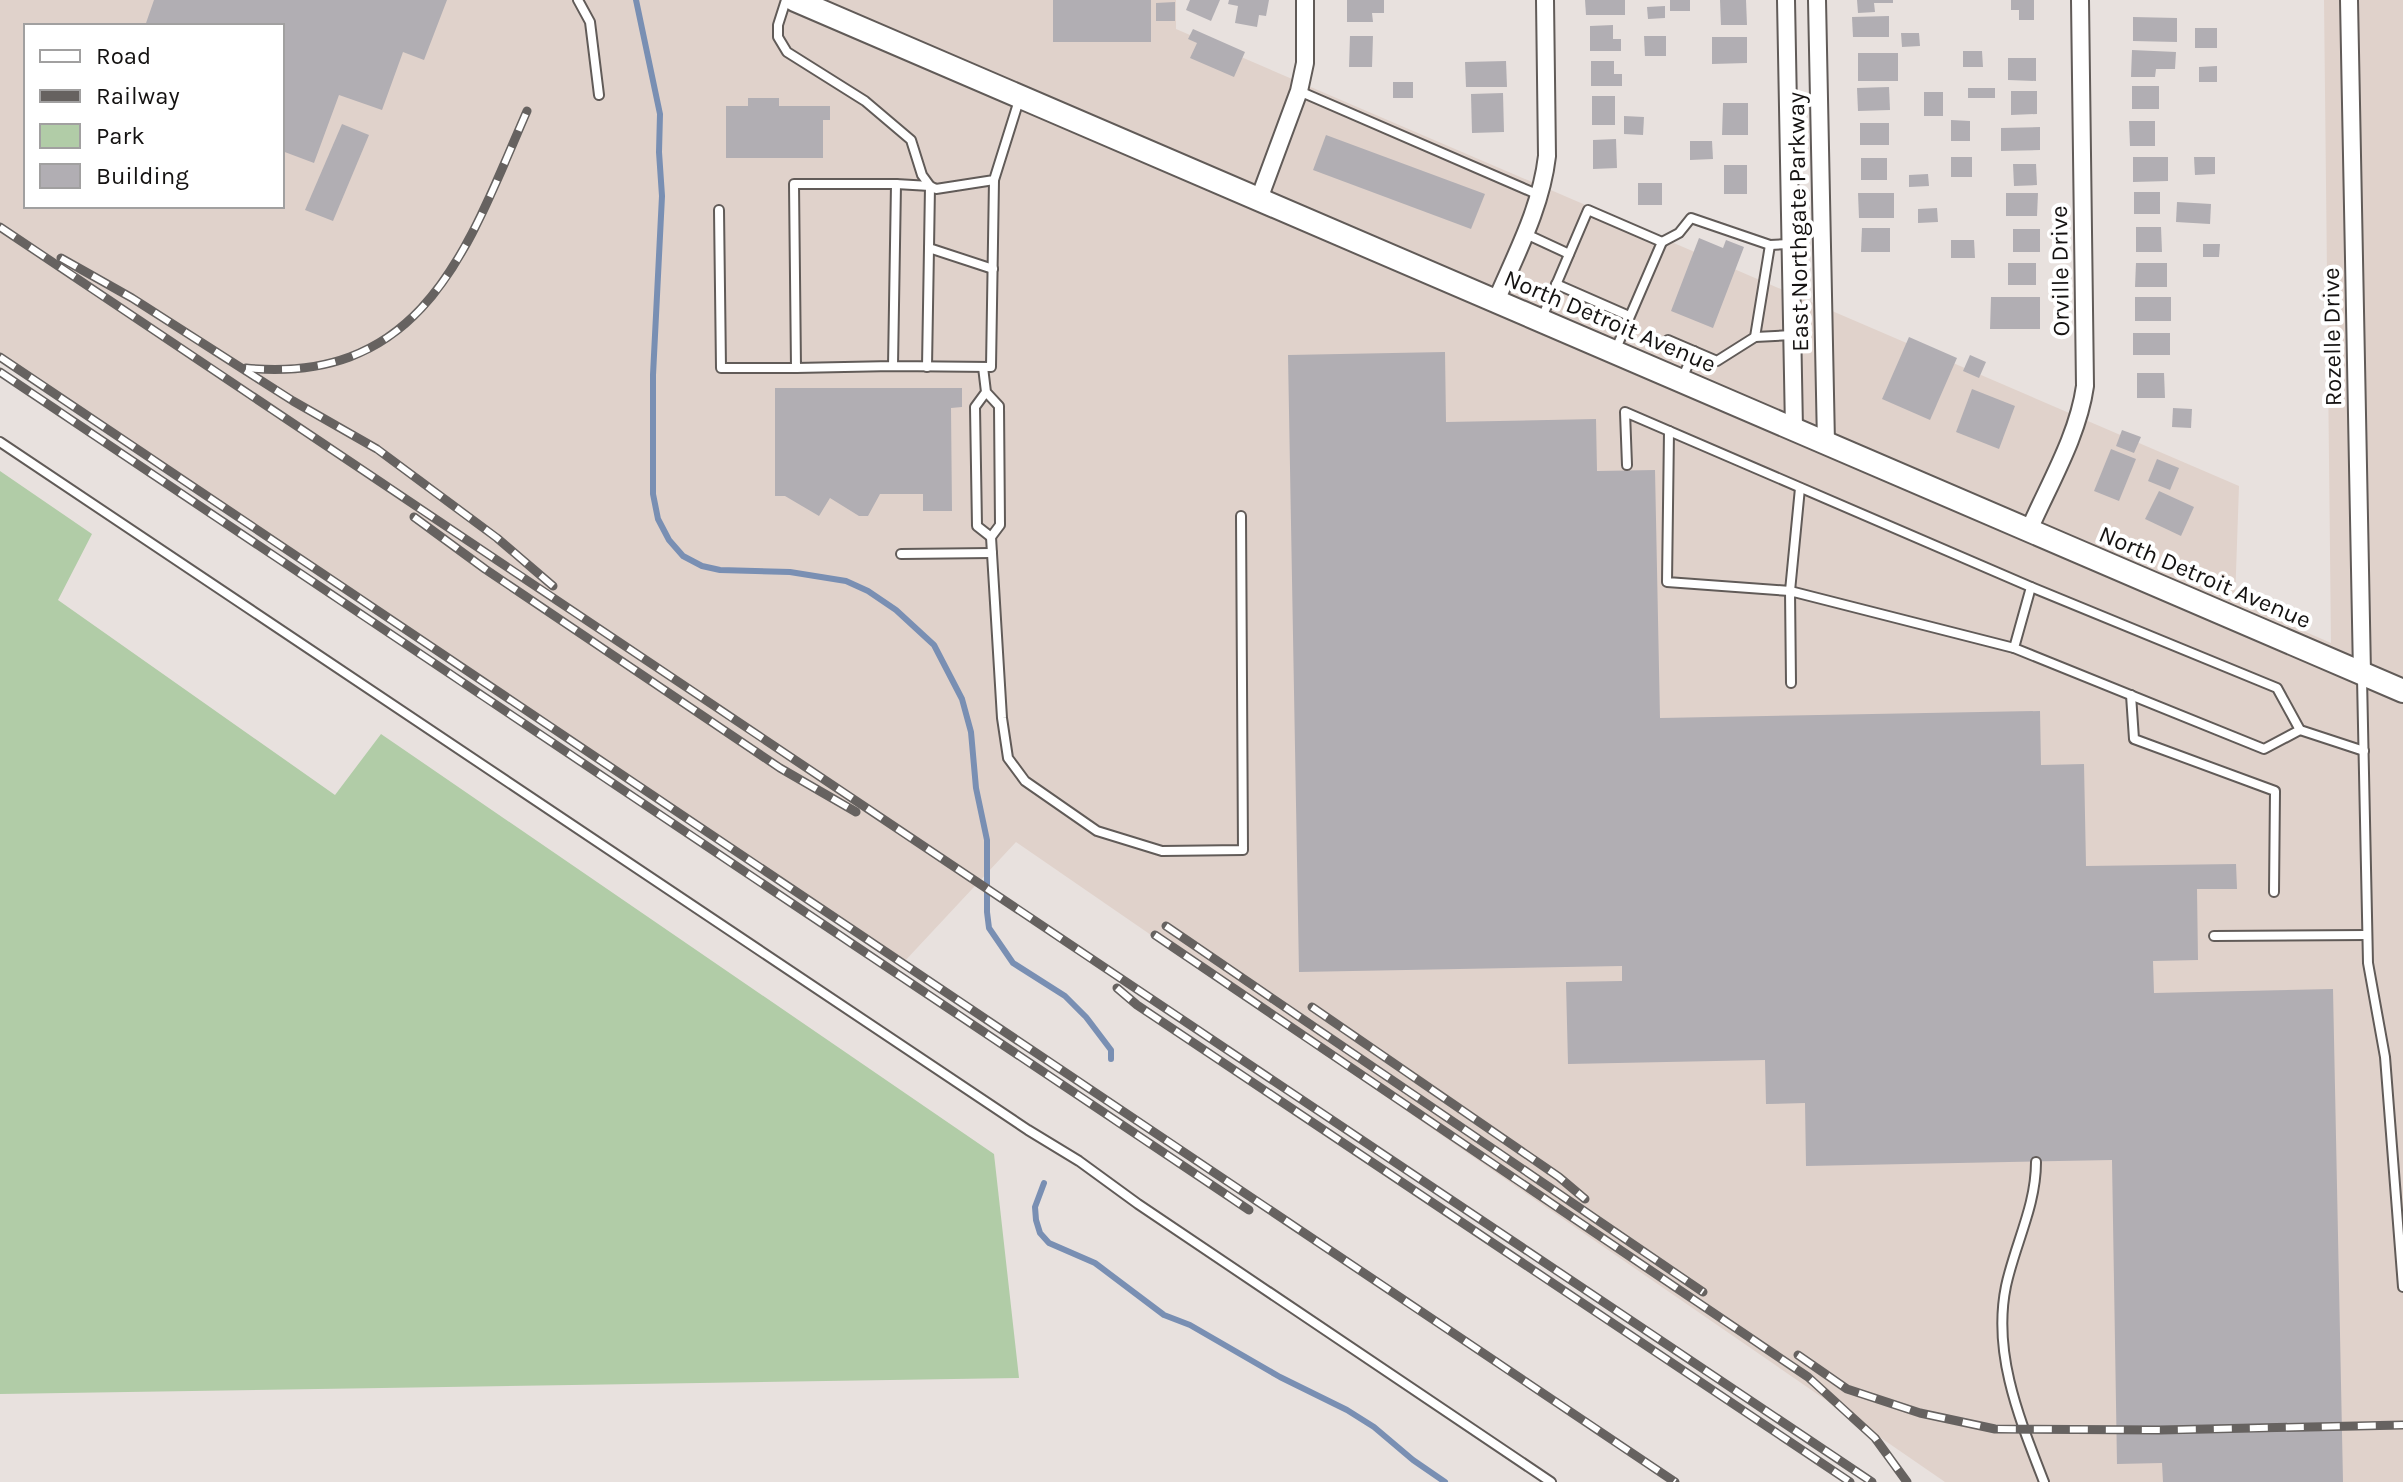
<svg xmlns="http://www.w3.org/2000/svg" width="2403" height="1482" font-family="Karla,sans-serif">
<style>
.built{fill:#e0d2cb;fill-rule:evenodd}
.green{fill:#b1cca7}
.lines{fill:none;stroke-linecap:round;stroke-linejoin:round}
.stream{stroke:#798fb3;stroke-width:6}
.building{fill:#b1aeb3}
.lane-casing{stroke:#615b58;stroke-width:12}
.street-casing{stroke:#615b58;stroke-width:20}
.secondary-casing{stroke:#615b58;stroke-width:26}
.lane{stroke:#fff;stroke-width:8}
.street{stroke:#fff;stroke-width:16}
.secondary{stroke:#fff;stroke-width:22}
.rail-casing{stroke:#666260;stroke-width:9}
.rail{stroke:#fff;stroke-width:6;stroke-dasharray:18;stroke-linecap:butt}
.labels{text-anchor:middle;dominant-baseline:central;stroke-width:8;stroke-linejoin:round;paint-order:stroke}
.street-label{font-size:24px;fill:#141211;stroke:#fff}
</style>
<rect width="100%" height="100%" fill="#e8e1de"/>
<path class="built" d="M0 0H1176V29L2239 486 2235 601 2331 643 2324 0H2403V1482H1945L1016 842 903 963 0 358ZM26 26H282V206H26Z"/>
<path class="green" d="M0 471 92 534 58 600 335 795 381 734 994 1154 1019 1378 0 1394Z"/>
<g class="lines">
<g class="stream">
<path d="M636 0 660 114 659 152 662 196 653 375V494L658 519 669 540 683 556 702 566 720 570 790 572 846 581 868 591 896 610 934 645 962 699 971 732 976 788 987 840V912L989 928 1013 963 1065 996 1086 1017 1111 1050V1059"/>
<path d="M1044 1183 1035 1207 1036 1220 1040 1233 1049 1243 1095 1263 1164 1315 1190 1325 1280 1377 1347 1410 1374 1427 1413 1460 1445 1482"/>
</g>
</g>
<g class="building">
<path d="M154 0H447L424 60 403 52 382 110 339 95 314 163 282 151V26H145Z"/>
<rect x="1053" y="0" width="98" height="42"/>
<path d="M1190 0H1220L1211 21 1186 10Z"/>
<path d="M1229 0H1269L1266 16 1259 15 1257 27 1235 23 1238 6 1228 4Z"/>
<path d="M1347 0H1384V13H1372L1373 22H1347Z"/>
<path d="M1585 0H1625V15H1586Z"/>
<rect x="1670" y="0" width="20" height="11"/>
<path d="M1720 0H1746L1747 25H1721Z"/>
<path d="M1857 0H1893V3H1874L1875 12 1858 13Z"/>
<path d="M2011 0H2034V20H2019V10H2011Z"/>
<path d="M1175 2V21H1156V3Z"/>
<path d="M1665 6V18L1648 19 1647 7Z"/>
<path d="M1889 16V37H1853L1852 17Z"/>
<path d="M2133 17 2177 18V42L2133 41Z"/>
<path d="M1613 25V39H1621V51H1590V26Z"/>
<rect x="2195" y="28" width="22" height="20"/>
<path d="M1193 29 1245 52 1234 77 1190 58 1197 43 1188 39Z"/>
<path d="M1901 33H1919L1920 46 1902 47Z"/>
<path d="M1350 36H1373L1372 67H1349Z"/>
<path d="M1644 36H1666V56H1645Z"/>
<path d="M1712 37H1747V63L1712 64Z"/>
<path d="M2132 50 2176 52 2175 69H2156L2155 77H2131Z"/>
<path d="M1963 51H1982L1983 67H1963Z"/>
<rect x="1858" y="53" width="40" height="28"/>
<path d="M2008 58H2036V81L2008 80Z"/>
<path d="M1506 61 1507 87H1466L1465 62Z"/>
<path d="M1591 61H1614V74H1622V86H1591Z"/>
<path d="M2217 66V82H2199V67Z"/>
<rect x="1393" y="82" width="20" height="16"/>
<rect x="2132" y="86" width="27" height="23"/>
<path d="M1889 87 1890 110 1858 111 1857 88Z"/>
<rect x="1968" y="88" width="27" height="10"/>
<path d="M2011 91H2037V114L2011 115Z"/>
<rect x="1924" y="92" width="19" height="24"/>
<path d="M1503 93 1504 132 1472 133 1471 94Z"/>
<rect x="1592" y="96" width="23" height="29"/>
<path d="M748 98H779V106H830V120H823V158H726V106H748Z"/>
<path d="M1723 103H1748V135H1722Z"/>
<path d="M1624 116 1644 117 1643 135 1624 134Z"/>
<path d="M1951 120 1970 121V141H1951Z"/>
<path d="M2129 121H2155V146H2130Z"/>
<rect x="1860" y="123" width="29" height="22"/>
<path d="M342 124 369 135 333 221 305 210Z"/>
<path d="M2040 127V150L2001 151V128Z"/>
<path d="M1326 135 1485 194 1471 229 1313 170Z"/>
<path d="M1616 139 1617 168 1593 169V140Z"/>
<path d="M1690 141H1712L1713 159 1690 160Z"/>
<rect x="1951" y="157" width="21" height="20"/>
<path d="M2133 157H2168V181L2133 182Z"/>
<path d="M2194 157H2215V174L2195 175Z"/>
<rect x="1861" y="158" width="26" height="22"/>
<path d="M2013 164H2036L2037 185 2014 186Z"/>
<rect x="1724" y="165" width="23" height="29"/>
<path d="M1928 174 1929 186 1909 187V175Z"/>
<rect x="1638" y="183" width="24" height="22"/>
<rect x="2134" y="192" width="26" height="22"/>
<path d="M1858 193H1894V218H1859Z"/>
<path d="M2006 193H2038L2037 216H2006Z"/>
<path d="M2177 202 2211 204 2210 224 2176 222Z"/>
<path d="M1937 208 1938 222 1918 223V209Z"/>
<path d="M2136 227H2161L2162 252H2136Z"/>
<path d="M1862 228H1890V252H1861Z"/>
<rect x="2013" y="229" width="27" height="23"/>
<path d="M1699 238 1723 248 1726 240 1744 247 1713 328 1671 311Z"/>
<path d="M1951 240H1974L1975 258H1951Z"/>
<path d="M2203 244H2220L2219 257H2203Z"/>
<rect x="2008" y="263" width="28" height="22"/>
<path d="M2136 263H2167V287H2135Z"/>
<path d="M1991 297H2040V329H1990Z"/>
<rect x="2135" y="297" width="36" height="24"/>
<rect x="2133" y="333" width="37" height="22"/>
<path d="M1909 337 1957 358 1930 420 1882 399Z"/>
<path d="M1445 352 1446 422 1596 419 1597 471 1655 470 1660 718 2040 711 2041 765 2084 764 2086 866 2236 864 2237 889H2197L2198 960 2153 961 2154 993 2333 989 2343 1482H2163L2162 1463 2117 1464 2112 1160 1806 1166 1805 1103 1766 1104 1765 1060 1568 1064 1566 982 1622 981V966L1299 972 1288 355Z"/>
<path d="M1970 355 1986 362 1979 378 1963 371Z"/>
<path d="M2137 373H2164L2165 398H2137Z"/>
<path d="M775 388H962V407L951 408 952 511H923V494H880L868 516H859L830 498 819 516 785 496H775Z"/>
<path d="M1972 389 2015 406 1999 449 1956 432Z"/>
<path d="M2173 408 2192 409 2191 428 2172 427Z"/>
<path d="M2122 430 2141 437 2134 453 2116 446Z"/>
<path d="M2111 449 2136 459 2119 501 2094 491Z"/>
<path d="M2157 459 2179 468 2170 490 2148 481Z"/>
<path d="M2159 491 2194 507 2181 536 2145 519Z"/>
</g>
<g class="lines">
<defs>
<g id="lane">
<path d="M578 0 590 22 599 95"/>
<path d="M786 0 778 25V37L787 52 865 101 911 140 922 175 930 186 929 248 993 269"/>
<path d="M1299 91 1539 195"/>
<path d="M896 184 930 186 936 189 994 180 1020 97"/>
<path d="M719 210 721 368H796"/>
<path d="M1526 234 1569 254"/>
<path d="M1662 242 1679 233 1691 218 1770 245 1790 244"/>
<path d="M1556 284 1629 316"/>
<path d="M1541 320 1588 210 1662 242 1615 351"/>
<path d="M1755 337 1792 335"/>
<path d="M1668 340 1717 361 1755 337 1770 245"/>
<path d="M893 366 796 368 794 184H896L893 366 991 367 994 180"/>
<path d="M927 367 929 248"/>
<path d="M983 367 986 392 999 406 1000 525 991 537 977 526 975 407 986 392"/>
<path d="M1682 379 1694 351"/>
<path d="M1669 431 1667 582 1790 591 1800 488"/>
<path d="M0 442 1028 1130 1079 1161 1138 1204 1551 1482"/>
<path d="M1627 465 1625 412 2031 587 2277 688 2300 730 2364 751"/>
<path d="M991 537 1002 718 1008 758 1025 781 1097 831 1162 851 1243 850 1241 516"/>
<path d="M901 554 992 553"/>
<path d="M2031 587 2014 648 2264 749 2300 730"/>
<path d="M2362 678 2368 963 2385 1057 2403 1287"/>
<path d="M1791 683 1790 591 2014 648"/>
<path d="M2131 695 2134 739 2275 791 2274 892"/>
<path d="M2214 936 2367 935"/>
<path d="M2036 1162C2036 1206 2015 1244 2006 1286 1992 1354 2020 1420 2044 1482"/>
</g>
<g id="street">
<path d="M1786 0 1794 429"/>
<path d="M1817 0 1826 443"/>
<path d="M2349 0 2362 673"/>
<path d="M1259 199 1299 91 1305 63V0"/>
<path d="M1496 301C1516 254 1541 208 1547 156L1545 0"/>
<path d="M2029 530C2049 484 2078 436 2085 386L2080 0"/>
</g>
<path id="secondary" d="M795 0 2403 691"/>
</defs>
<use href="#lane" class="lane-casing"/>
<use href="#street" class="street-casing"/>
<use href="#secondary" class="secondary-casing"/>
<use href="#lane" class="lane"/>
<use href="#street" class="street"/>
<use href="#secondary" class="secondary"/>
<defs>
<g id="rail">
<path d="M0 227 1872 1482"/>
<path d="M61 258 132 298 293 401 377 449 497 538 553 586"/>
<path d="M0 357 1675 1482"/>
<path d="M246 368C425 385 468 246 527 111"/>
<path d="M0 372 1249 1210"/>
<path d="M414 517 485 569 780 768 856 812"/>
<path d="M1166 926 1703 1292"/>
<path d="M1155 935 1808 1377 1875 1438 1907 1482"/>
<path d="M1117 988 1137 1005 1850 1482"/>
<path d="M1312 1007 1559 1177 1585 1199"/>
<path d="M1798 1355 1847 1389 1920 1413 1995 1429 2160 1430 2403 1425"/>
</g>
</defs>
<use href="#rail" class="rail-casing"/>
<use href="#rail" class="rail"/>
</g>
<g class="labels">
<g class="street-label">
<text transform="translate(1798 222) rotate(-91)">East Northgate Parkway</text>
<text transform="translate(2060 271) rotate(-91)">Orville Drive</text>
<text transform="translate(1610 321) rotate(23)">North Detroit Avenue</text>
<text transform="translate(2332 337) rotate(-91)">Rozelle Drive</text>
<text transform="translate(2205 577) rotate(23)">North Detroit Avenue</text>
</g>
</g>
<rect x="24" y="24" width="260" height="184" fill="#ffffff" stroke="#a1a0a0" stroke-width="2"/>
<rect x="40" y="50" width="40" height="12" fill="#ffffff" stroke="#a1a0a0" stroke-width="2"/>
<text x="96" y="64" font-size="24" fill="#141211">Road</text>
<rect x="40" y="90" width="40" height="12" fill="#666260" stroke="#a1a0a0" stroke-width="2"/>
<text x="96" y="104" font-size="24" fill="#141211">Railway</text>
<rect x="40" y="124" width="40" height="24" fill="#b1cca7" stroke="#a1a0a0" stroke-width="2"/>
<text x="96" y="144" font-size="24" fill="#141211">Park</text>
<rect x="40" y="164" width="40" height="24" fill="#b1aeb3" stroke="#a1a0a0" stroke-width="2"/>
<text x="96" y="184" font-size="24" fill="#141211">Building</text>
</svg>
